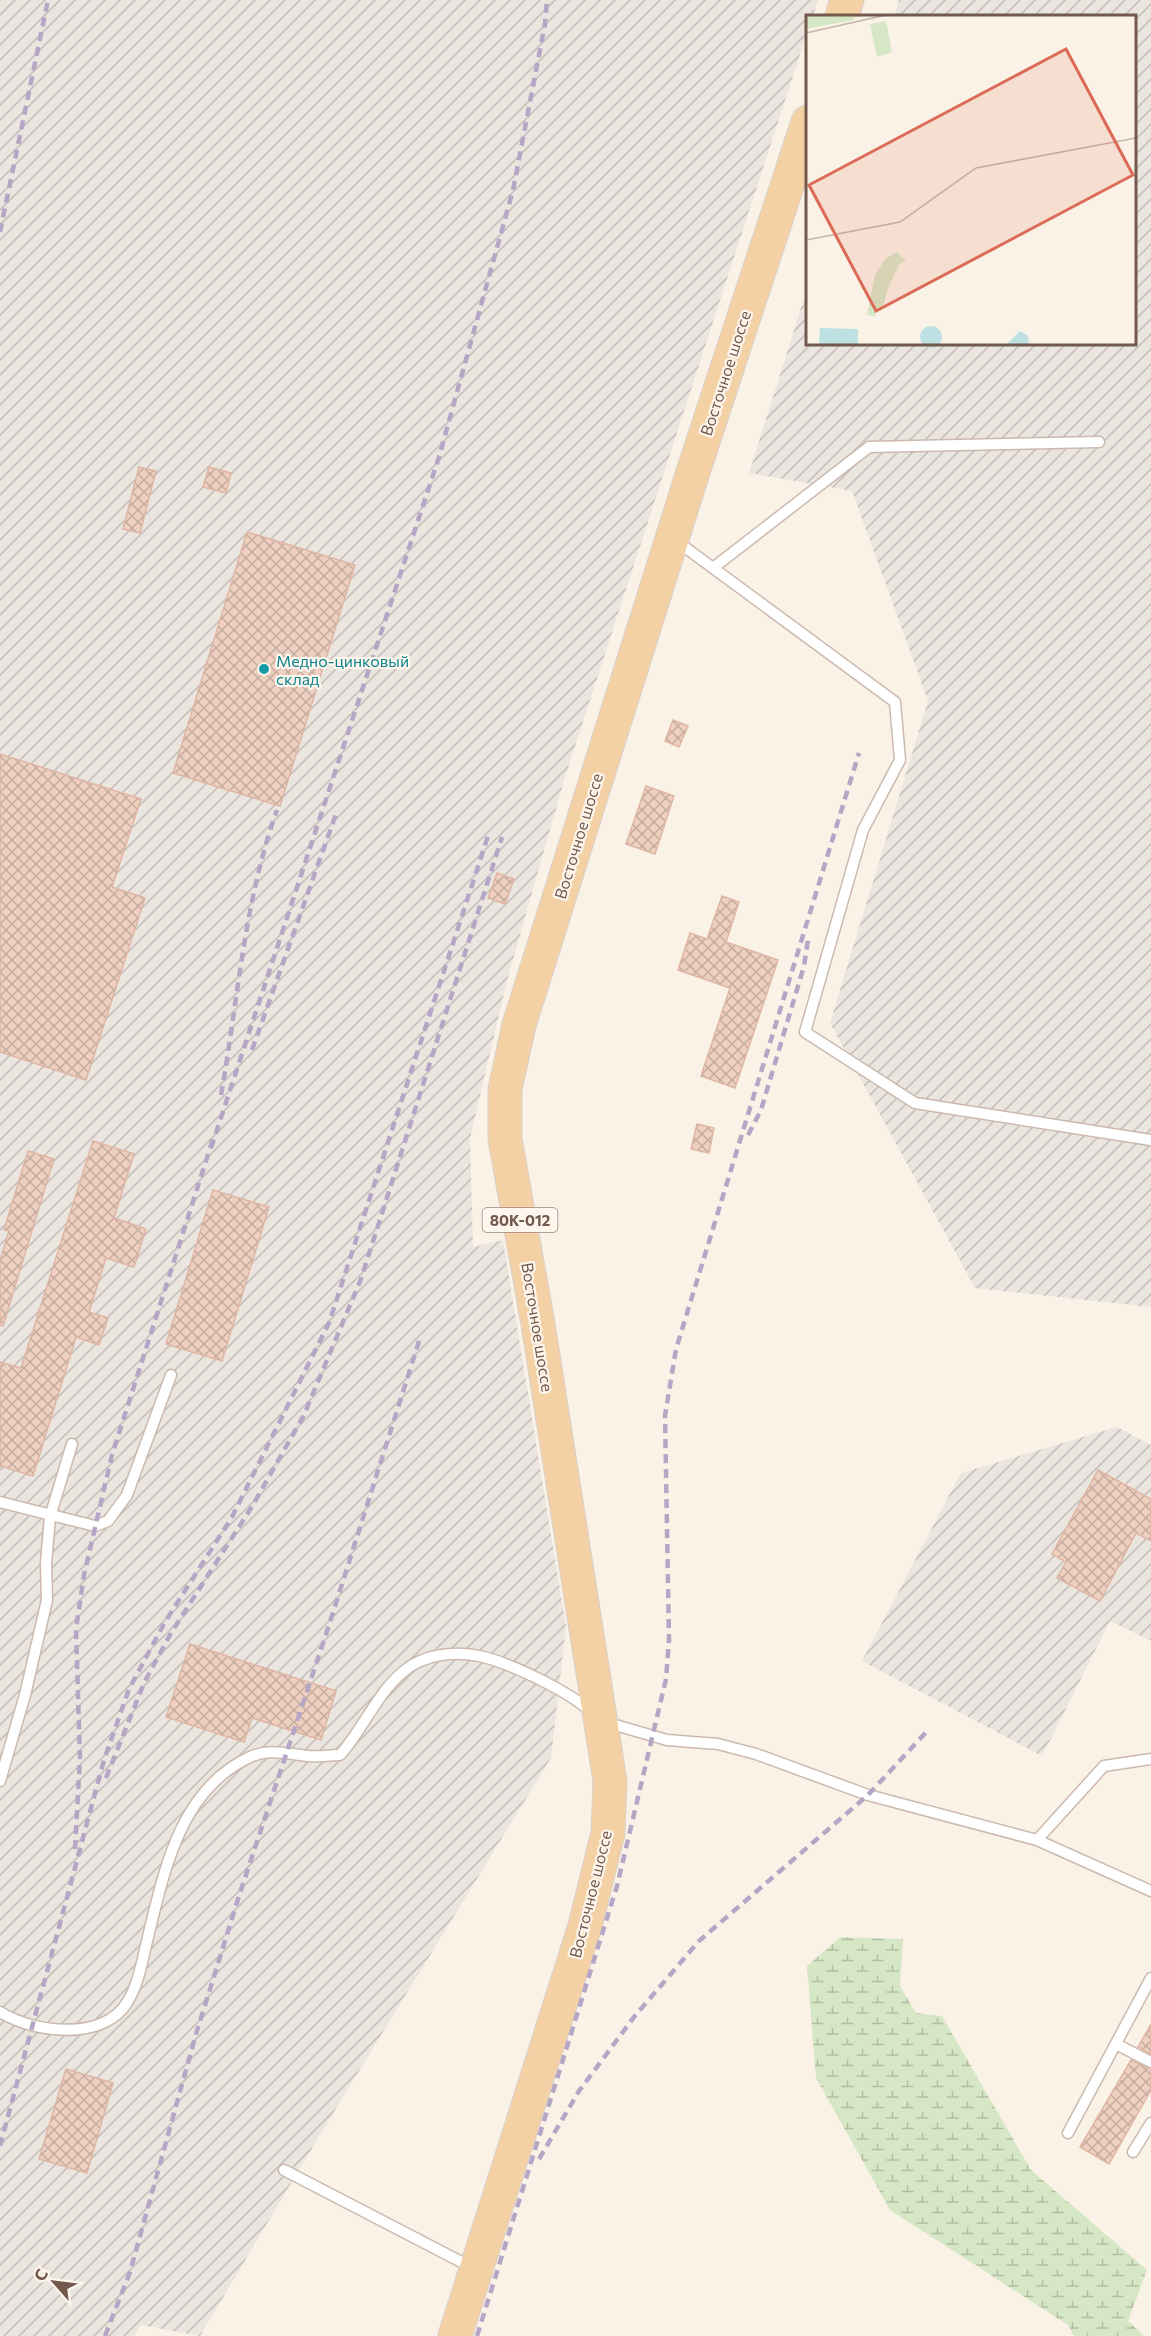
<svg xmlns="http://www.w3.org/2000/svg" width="1151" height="2336" font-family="Commissioner,sans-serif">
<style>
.industrial{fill:url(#industrial-furrows)}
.wetland{fill:url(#wetland-marsh)}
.building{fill:url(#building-cross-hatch);stroke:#dfb6a2;stroke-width:1.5}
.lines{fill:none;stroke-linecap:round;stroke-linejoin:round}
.service-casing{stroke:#ccb9ae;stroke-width:13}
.primary-casing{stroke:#d8d0cd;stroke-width:35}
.service{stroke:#fff;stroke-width:10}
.primary{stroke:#f4d1a5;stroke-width:33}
.rail{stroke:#b4a6c4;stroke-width:4.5;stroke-dasharray:9 6;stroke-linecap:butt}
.culture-dot{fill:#0f9aa8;stroke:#fef6ed;stroke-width:2}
.labels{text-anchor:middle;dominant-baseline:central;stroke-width:4.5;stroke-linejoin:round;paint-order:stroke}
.shield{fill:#fef6ed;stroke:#9c877d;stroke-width:1.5}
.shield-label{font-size:15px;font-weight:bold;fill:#72584d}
.street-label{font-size:16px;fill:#72584d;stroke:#fef6ed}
.culture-label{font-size:16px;fill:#0d838f;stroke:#fef6ed;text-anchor:start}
.inset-road{fill:none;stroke:#c4b4a9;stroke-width:1.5}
.view{fill:#db6b56;fill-opacity:0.15;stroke:#db6b56;stroke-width:3}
.inset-edge{fill:none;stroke:#72584d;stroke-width:3}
</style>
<defs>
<pattern id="industrial-furrows" width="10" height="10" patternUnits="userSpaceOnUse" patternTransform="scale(1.5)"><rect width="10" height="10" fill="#ebe5e0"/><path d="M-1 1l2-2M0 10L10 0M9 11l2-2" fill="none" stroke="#c3bcb8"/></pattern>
<pattern id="wetland-marsh" width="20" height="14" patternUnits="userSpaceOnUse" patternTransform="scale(1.5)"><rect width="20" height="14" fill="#d6e7c6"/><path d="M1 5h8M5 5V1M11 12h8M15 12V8" fill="none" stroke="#b2bea3"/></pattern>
<pattern id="building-cross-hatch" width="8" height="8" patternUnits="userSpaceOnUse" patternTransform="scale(1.5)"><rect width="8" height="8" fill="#eed0c1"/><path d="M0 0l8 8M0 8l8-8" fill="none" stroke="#c5ac9f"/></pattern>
</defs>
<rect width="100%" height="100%" fill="#fbf2e7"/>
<g class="industrial">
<path d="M0 0H818L813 16H808L807 33 565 777 507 981 470 1138 473 1247 503 1240 566 1627 551 1758 318 2138 200 2336 141 2325 134 2336H0Z"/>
<path d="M899 0H1151V1307L975 1288 830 1023 928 701 852 491 749 473 807 289 808 344H1134V16H894Z"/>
<path d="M1117 1427 1151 1445V1641L1110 1621 1042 1756 862 1661 961 1473Z"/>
</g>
<path class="wetland" d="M840 1937 903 1939 900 1986 916 2013 942 2016 1031 2170 1147 2270 1128 2321 1144 2336H1074L1068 2325 890 2210 816 2078 807 1966Z"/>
<g class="building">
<path d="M139 467 156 471 140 533 123 529Z"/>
<path d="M209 467 231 473 226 493 203 487Z"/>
<path d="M247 532 355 565 280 806 173 773Z"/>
<path d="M673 720 688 726 679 747 665 741Z"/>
<path d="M0 754 141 799 112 887 145 898 86 1080 0 1052Z"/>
<path d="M646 786 674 796 655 854 626 844Z"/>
<path d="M497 873 514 879 505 904 488 898Z"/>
<path d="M722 896 739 902 726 942 778 960 735 1088 701 1076 730 988 678 970 690 933 707 939Z"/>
<path d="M697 1124 714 1128 709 1153 691 1149Z"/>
<path d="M93 1141 134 1154 114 1218 146 1229 134 1267 106 1258 89 1312 108 1318 99 1345 76 1337 33 1476 0 1466V1362L21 1368Z"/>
<path d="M28 1151 54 1159 3 1326 0 1325V1260L9 1231 4 1230Z"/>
<path d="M213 1190 269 1207 222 1361 166 1344Z"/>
<path d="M1098 1470 1151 1499V1541L1136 1533 1100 1601 1057 1578 1066 1562 1052 1554Z"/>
<path d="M190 1644 336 1691 321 1740 252 1718 244 1742 166 1717Z"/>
<path d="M1151 2024V2054L1138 2047Z"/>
<path d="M1131 2060 1151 2069V2090L1109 2164 1080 2147Z"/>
<path d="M66 2069 113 2083 87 2173 39 2159Z"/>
</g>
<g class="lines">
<defs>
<g id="service">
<path d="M675 540 895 702 900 760 863 830 805 1032 915 1103 1151 1140"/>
<path d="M713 568 869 447 1099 442"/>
<path d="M0 1502 95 1526 108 1521 127 1495 171 1375"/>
<path d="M605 1722 667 1740 718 1744 756 1754 868 1795 1037 1840 1151 1891"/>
<path d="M0 1781 25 1695 47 1600 46 1563 50 1517 72 1444"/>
<path d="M1037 1840 1104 1766 1151 1759"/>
<path d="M0 2012C33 2033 105 2042 128 2001 139 1983 142 1961 147 1941 164 1872 179 1790 250 1757 270 1748 287 1754 308 1756 318 1757 329 1755 340 1755 363 1729 377 1693 404 1671 424 1654 454 1651 479 1656 509 1662 568 1691 590 1711"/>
<path d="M1116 2044 1151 2062"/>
<path d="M1068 2133 1151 1978"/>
<path d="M1133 2152 1151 2123"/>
<path d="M284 2170 473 2268"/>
</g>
<g id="primary">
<path d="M842 16 847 0"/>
<path d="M455 2336 585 1926 608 1833 610 1781 538 1324 505 1139V1089L519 1025 693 472 808 122"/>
</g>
</defs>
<use href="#service" class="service-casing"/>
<use href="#primary" class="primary-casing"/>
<use href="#service" class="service"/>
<use href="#primary" class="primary"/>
<g class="rail">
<path d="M0 232 48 0"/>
<path d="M252 1050 336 814"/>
<path d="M221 1095C238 1001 244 901 277 810"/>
<path d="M748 1135 761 1110 804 966 808 940"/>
<path d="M211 1148 439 457 513 190 545 24 547 0"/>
<path d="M106 1778 144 1683 171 1633 253 1505 304 1415 361 1279 502 837"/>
<path d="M75 1849 80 1758 76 1629 84 1575 112 1455 213 1139"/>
<path d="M0 2146 104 1760 129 1689 165 1622 232 1517 329 1323 488 836"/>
<path d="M539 2159 579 2091 634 2017 699 1941 868 1795 929 1729"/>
<path d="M105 2336 130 2272 196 2034 239 1896 330 1622 421 1335"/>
<path d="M477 2336 617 1886 666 1679 669 1640 665 1416 676 1349 859 753"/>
</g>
</g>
<circle class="culture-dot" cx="264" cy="669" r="6"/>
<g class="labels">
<rect class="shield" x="482.5" y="1208" width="75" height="24" rx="4.5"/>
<g class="shield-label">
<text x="520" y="1220">80К-012</text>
</g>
<g class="street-label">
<text transform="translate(725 373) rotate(-72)">Восточное шоссе</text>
<text transform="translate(578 836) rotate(-73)">Восточное шоссе</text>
<text transform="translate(538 1327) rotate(81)">Восточное шоссе</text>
<text transform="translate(590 1894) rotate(-76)">Восточное шоссе</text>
</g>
<g class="culture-label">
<text x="276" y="660">Медно-цинковый<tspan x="276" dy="18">склад</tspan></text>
</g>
</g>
<g transform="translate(806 15)">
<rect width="330" height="330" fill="#fbf2e7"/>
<path d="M0 0H60L0 14ZM80 6 86 37 71 42 64 9Z" fill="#d6e7c6"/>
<path d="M43 0H48V5L0 14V11Z" fill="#d6e7c6"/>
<path d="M91 237 100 246 94 248 82 273 77 292 71 293 69 301 61 300 69 260 79 244Z" fill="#d6e7c6"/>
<path d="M114 322a11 11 0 1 1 22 0a11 11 0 1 1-22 0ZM14 313 52 314V330L13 329ZM214 316 222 321 223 329 200 330Z" fill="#bde0e3"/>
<path class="inset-road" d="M0 18 80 0M0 225 94 207 170 153 330 123"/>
<path class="view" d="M260 34 327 160 70 296 3 170Z"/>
<rect width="330" height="330" class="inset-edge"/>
</g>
<g transform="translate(54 2282) rotate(298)" stroke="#fef6ed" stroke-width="4.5" paint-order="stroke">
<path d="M0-4.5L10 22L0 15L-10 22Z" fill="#72584d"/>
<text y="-9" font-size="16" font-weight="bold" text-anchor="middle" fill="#72584d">С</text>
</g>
</svg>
